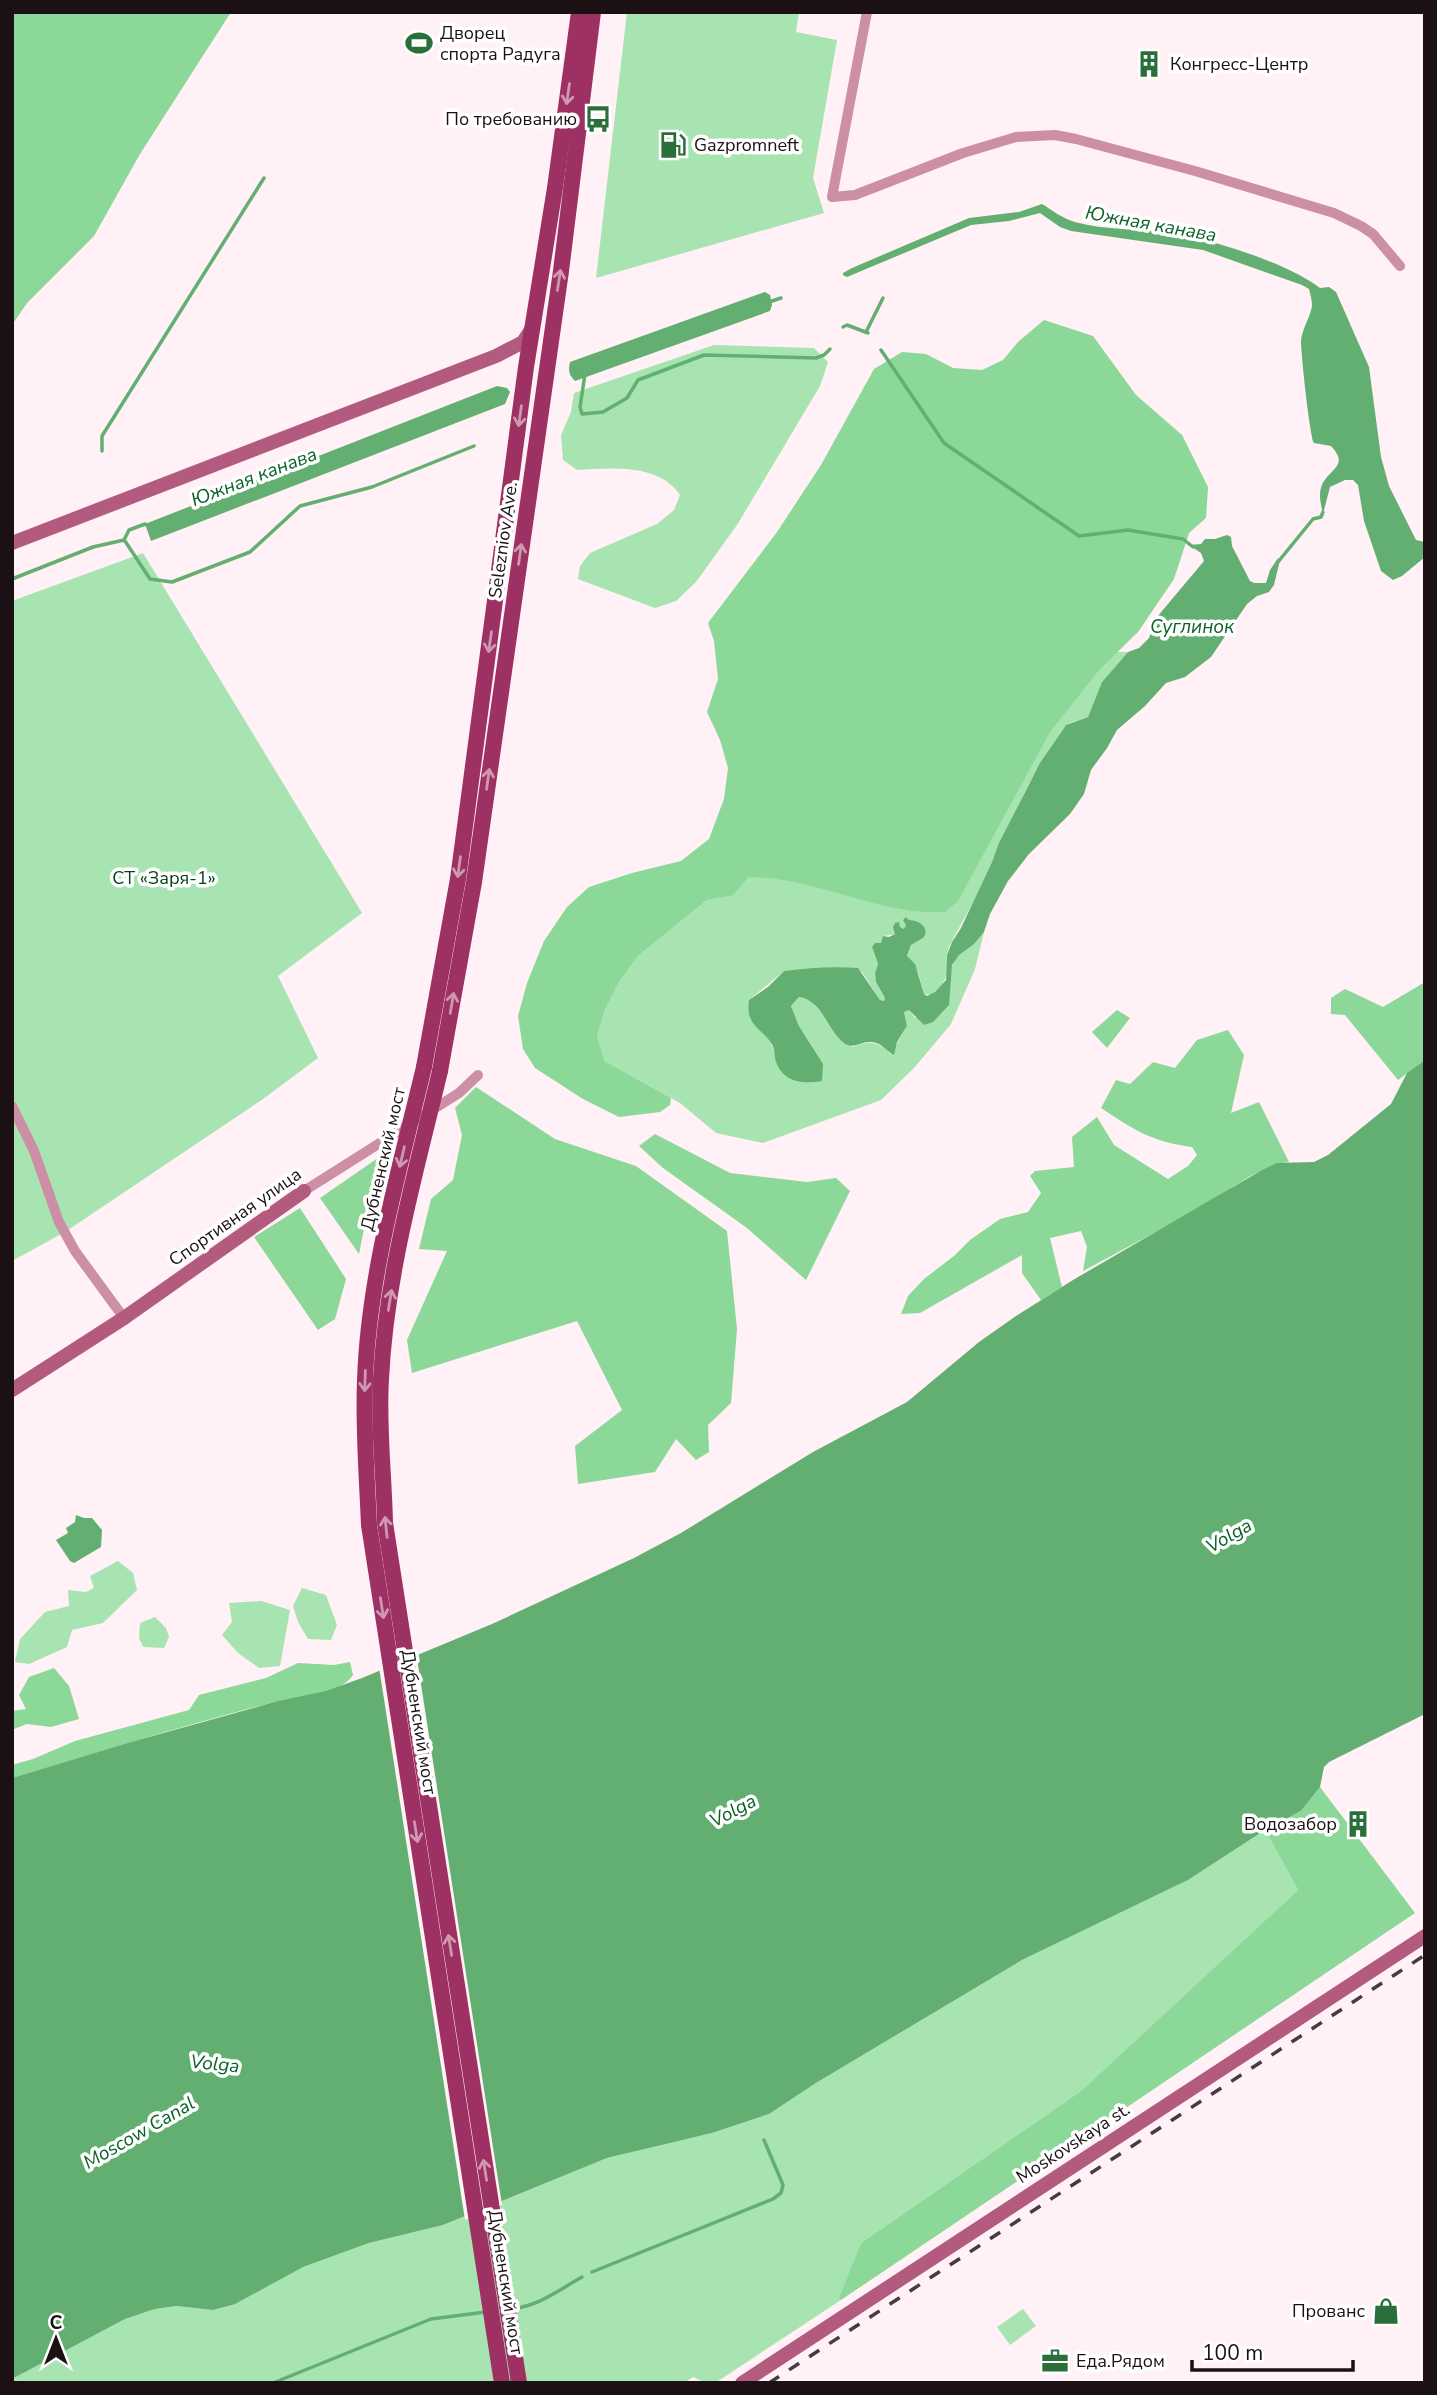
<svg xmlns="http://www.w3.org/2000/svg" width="1437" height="2395" font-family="'Nunito Sans',sans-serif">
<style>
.green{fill:#a8e4b1}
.forest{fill:#8bd898}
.water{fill:#63af72}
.pier{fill:#fff1f5}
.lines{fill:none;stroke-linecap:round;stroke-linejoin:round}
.stream{stroke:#63af72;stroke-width:3.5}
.street{stroke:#cc8fa5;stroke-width:10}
.secondary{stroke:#b35b7f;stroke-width:14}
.primary{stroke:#9e3163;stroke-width:16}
.rail{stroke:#463b3f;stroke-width:3.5;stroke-dasharray:12 12;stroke-linecap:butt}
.primary-bridge{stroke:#9e3163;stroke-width:16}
.oneway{stroke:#ce98b1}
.labels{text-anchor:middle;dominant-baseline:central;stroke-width:7;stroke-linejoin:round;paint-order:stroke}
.poi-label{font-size:18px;fill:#1b1014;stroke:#fff;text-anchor:start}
.street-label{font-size:18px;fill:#1b1014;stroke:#fff}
.park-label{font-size:18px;fill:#054119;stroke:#fff}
.water-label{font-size:19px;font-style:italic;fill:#0b6229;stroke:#fff}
</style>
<rect width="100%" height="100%" fill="#fff1f5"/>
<g class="green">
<path d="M627 12H799L796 32 837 40 813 178 824 213 596 278Z"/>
<path d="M714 345 814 348 828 362 820 386 737 525 696 582 676 601 655 608 578 579 580 566 590 553 657 524 674 510 680 495C659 463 611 468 577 470L563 460 561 435 571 412 574 393Z"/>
<path d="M143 553 362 913 278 976 318 1058 263 1099 65 1232 12 1261V601Z"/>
<path d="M1043 651 1128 652 1102 682 1088 717C1082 719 1074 721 1068 724 1063 727 1059 736 1055 741 1023 787 1003 840 979 890 971 908 960 925 951 943 939 967 958 974 931 995L924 994 918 972 907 957 911 945 923 938 912 920H909L904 929 900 927 895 934 884 936 881 944 872 947 878 964 875 973 876 982 885 998 884 1001 880 1000 862 972 853 968 784 971 749 1000 773 1047 777 1064 812 1046 799 1026 791 1006 799 997 811 1001 852 1047C870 1040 878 1041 891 1054L907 1026 904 1012 909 1009 915 1018 949 1004C950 989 947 966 959 955 968 946 975 943 984 932L975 969 951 1024 914 1068 881 1100 763 1143 716 1133 680 1103 605 1061 597 1037 604 1012 618 984 638 956 707 900 733 894 782 843Z"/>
<path d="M118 1561 133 1573 137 1590 103 1623 72 1630 67 1647 29 1664 15 1662 20 1639 45 1612 69 1606 68 1590 86 1592 94 1588 90 1576Z"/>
<path d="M302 1588 326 1595 337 1625 331 1640 308 1639 298 1622 293 1606Z"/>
<path d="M261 1601 290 1610 280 1666 259 1668 238 1653 222 1635 232 1622 229 1603Z"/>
<path d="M155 1617 166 1628 169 1637 164 1648 143 1647 139 1638 140 1623Z"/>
<path d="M1265 1830 1298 1890 1081 2091 861 2243 840 2298 841 2300 715 2383H706L693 2377 684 2383H12V2379L125 2319 155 2309 178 2306 213 2310 303 2267 369 2243 443 2225 607 2158 712 2133 769 2114 816 2083 1022 1960 1188 1880Z"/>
<path d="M1023 2309 1036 2326 1010 2345 997 2327Z"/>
</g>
<g class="forest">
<path d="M12 12H231L140 154 94 236 27 303 12 325Z"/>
<path d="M1044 320 1093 336 1136 395 1182 435 1208 487 1206 518 1189 533 1174 579 1138 632 1100 669 1050 732 958 901 945 912C879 916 818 877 749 877L733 895 707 900 638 956 618 984 604 1012 597 1037 605 1061 671 1098 670 1105 660 1112 619 1117 583 1099 535 1068 523 1049 518 1016 527 983 544 941 567 907 589 887 632 873 681 861 709 839 724 799 728 768 720 740 707 712 718 679 714 641 708 623 777 532 821 465 874 369 902 352 926 354 953 368 982 370 1003 360 1018 342Z"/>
<path d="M1425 982V1060L1398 1080 1345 1015 1331 1014V998L1345 989 1383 1007Z"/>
<path d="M1117 1010 1130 1018 1107 1048 1092 1032Z"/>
<path d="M1228 1030 1244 1055 1231 1113 1259 1102 1289 1162C1261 1165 1236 1186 1212 1200 1169 1225 1126 1248 1083 1271L1087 1247 1081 1231 1050 1238 1062 1287 1041 1300 1022 1273V1255L920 1313 901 1314 908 1296 924 1279 954 1256 970 1240 1000 1219 1028 1212 1041 1193 1030 1176 1035 1171 1074 1167 1072 1137 1097 1117 1114 1145 1168 1179 1188 1166 1197 1155 1192 1147C1153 1142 1134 1130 1101 1108L1116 1080 1130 1084 1153 1062 1175 1068 1197 1040Z"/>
<path d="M476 1087 555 1139 636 1166 727 1231 737 1329 731 1403 708 1425 709 1452 696 1460 676 1439 655 1472 578 1484 575 1446 622 1410 577 1321 412 1373 407 1340 447 1251 419 1249 431 1199 453 1180 462 1135 455 1108Z"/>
<path d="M655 1134 730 1173 807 1182 836 1178 850 1191 806 1280 747 1228 663 1168 639 1146Z"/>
<path d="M378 1158 359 1254 320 1198Z"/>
<path d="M300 1208 346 1279 335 1319 318 1330 254 1237Z"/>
<path d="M350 1662 353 1675C339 1695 302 1696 279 1701 190 1723 101 1752 12 1778V1765L33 1759 75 1741 189 1710 199 1695 266 1678 298 1663 334 1665Z"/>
<path d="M54 1668 69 1686 79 1719 51 1727 27 1724 14 1729 12 1735V1711L26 1709 19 1695 29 1677Z"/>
<path d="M1320 1787 1415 1913 841 2300 839 2298 861 2243 1081 2091 1298 1890 1265 1830 1301 1811Z"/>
</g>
<g class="water">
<path d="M1042 204C1052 210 1063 219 1075 222 1106 231 1139 228 1170 233 1212 239 1287 263 1320 288L1329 287 1336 292 1369 367 1381 457 1389 486 1416 540 1425 542V557L1402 576 1393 580 1381 571 1364 521 1358 485 1353 480H1345L1330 487 1323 514C1321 505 1318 494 1322 485 1329 469 1350 466 1331 446L1314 443C1310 437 1301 354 1301 341 1302 328 1312 314 1312 305 1312 300 1310 293 1309 289L1302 285 1203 250 1071 231 1060 227 1040 213 1009 221 971 225 847 277 843 275V273L852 268 969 218 1019 212Z"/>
<path d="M765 292 770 295 772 305 770 311 575 381C569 375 568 371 570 362Z"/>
<path d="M497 386 507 388 510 392 505 404 151 541 145 524Z"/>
<path d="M1227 535 1231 537 1232 546 1250 581 1254 583H1266L1270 570 1278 558 1280 560 1274 585 1269 592 1257 596 1247 604 1211 657 1185 677 1166 683 1145 706 1117 730 1107 748 1091 770 1084 794 1070 814 1029 854 1008 881 990 914 984 932 974 944 959 955 952 965 949 1005 933 1022 924 1025 909 1010 904 1012 907 1026 897 1042 894 1055C886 1051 881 1042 871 1042 861 1041 853 1050 844 1043 827 1030 823 1001 799 997L791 1006 799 1026 823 1064 822 1081C803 1084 784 1083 776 1062 774 1057 775 1051 773 1046 762 1027 745 1027 749 1000L768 987 784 971C808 968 834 966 858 968L880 1000 884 1001 885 998 876 982 875 973 878 964 872 947 875 943H881L883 936 889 937 895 934 893 927 895 923 899 922 900 927 904 929 906 925 903 920 906 917 909 920C918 920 931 927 923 938L911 945 907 956 915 964 924 994 927 996 935 992 946 980 947 955 952 942 961 928 992 862 999 843 1040 763 1066 725 1088 717 1102 682 1128 652 1139 648 1149 638 1157 617 1204 561 1201 553 1189 545 1201 544 1205 539H1215Z"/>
<path d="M1425 1060V1714L1329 1762 1324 1767 1320 1787 1301 1811 1265 1830 1188 1880 1022 1960 816 2083 769 2114 712 2133 607 2158 443 2225 369 2243 303 2267 235 2304 213 2310 177 2306 155 2309 125 2319 12 2379V1778L131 1742 278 1701 326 1691 362 1678 492 1624 634 1558 681 1533 813 1452 907 1402 979 1342 1016 1316 1073 1280 1262 1170 1277 1163 1314 1162 1328 1155 1391 1104 1407 1073Z"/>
<path d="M76 1515 84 1518H92L102 1530 101 1547 74 1563 70 1561 56 1540 68 1533 66 1528 75 1522Z"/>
</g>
<path class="pier" d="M416 1652 502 2205 465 2220 379 1667Z"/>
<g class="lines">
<g class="stream">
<path d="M769 302 781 298"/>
<path d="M843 327 847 325 868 333"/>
<path d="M866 332 883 298"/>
<path d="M881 350 944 443 1079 536 1128 530 1183 539 1193 547"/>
<path d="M585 374 580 407 582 414 603 412 627 398 638 380 704 355 816 358 824 355 830 349"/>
<path d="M102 451V436L264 178"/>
<path d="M125 541 150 579 172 582 250 552 300 506 372 487 474 446"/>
<path d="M1278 562 1313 519 1321 517 1323 512"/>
<path d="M12 579 93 547 124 540 129 530 145 524 149 526"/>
<path d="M592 2272 773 2199 781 2193 783 2185 764 2140"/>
<path d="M511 2309C539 2306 557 2291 582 2277"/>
<path d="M273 2383 431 2319 486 2312"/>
</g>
<g class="street">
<path d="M867 12 832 197 855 195 963 153 1016 137 1055 135 1076 139 1195 171 1334 213 1361 226 1373 234 1400 266"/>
<path d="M12 1106 34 1151 59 1222 75 1251 124 1318"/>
<path d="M304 1191 459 1093 478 1075"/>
</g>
<g class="secondary">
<path d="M12 543 496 356 523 342 532 328"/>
<path d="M12 1390 124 1318 304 1191"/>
<path d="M742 2383 1425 1936"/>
</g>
<g class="primary">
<path d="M424 1067 458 879 526 367 555 188 579 12"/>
<path d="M440 1071 474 882 561 271 593 12"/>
</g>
<path class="rail" d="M769 2383 1425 1955"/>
<g class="primary-bridge">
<path d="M424 1067C400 1168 368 1277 365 1381 363 1428 367 1477 369 1525L502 2383"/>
<path d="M440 1071C416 1172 386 1274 381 1379 378 1426 384 1475 385 1523L519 2383"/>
</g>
</g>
<defs><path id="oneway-shaft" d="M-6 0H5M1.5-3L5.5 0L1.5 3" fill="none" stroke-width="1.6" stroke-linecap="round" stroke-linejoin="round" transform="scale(1.75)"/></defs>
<g class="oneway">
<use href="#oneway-shaft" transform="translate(568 94) rotate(98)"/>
<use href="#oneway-shaft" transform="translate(559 280) rotate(-81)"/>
<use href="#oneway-shaft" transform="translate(520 416) rotate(98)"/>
<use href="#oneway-shaft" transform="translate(520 554) rotate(-82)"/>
<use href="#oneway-shaft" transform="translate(490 642) rotate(98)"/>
<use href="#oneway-shaft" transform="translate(488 779) rotate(-82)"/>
<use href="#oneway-shaft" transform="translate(459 867) rotate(98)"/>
<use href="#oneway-shaft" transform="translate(452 1003) rotate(-80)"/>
<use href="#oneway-shaft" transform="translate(402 1157) rotate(103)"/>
<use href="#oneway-shaft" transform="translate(390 1300) rotate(-81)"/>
<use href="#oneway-shaft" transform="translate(365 1381) rotate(92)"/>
<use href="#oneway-shaft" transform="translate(386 1527) rotate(-96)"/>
<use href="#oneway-shaft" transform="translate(382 1608) rotate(81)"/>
<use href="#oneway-shaft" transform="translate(416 1832) rotate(81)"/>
<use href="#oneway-shaft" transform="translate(450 1945) rotate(-99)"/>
<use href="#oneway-shaft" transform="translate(485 2170) rotate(-99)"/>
</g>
<defs>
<symbol id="stadium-bare" viewBox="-9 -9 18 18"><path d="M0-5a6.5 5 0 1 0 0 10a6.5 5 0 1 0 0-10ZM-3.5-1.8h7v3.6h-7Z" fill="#2a6f3b" stroke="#fff" stroke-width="2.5" paint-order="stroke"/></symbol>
<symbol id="building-bare" viewBox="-9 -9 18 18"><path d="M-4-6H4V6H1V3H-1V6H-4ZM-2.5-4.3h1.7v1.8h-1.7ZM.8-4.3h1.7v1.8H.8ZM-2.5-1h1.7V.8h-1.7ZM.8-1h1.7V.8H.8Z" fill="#2a6f3b" stroke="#fff" stroke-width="2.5" paint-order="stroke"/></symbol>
<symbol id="bus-bare" viewBox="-9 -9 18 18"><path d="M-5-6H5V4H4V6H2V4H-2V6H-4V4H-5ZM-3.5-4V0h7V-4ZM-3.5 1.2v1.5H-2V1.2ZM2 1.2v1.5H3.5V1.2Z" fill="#2a6f3b" stroke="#fff" stroke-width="2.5" paint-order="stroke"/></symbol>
<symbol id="fuel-bare" viewBox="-9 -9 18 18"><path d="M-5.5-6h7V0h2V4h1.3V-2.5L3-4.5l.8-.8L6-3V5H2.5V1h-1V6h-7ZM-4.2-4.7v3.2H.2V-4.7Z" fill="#2a6f3b" stroke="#fff" stroke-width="2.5" paint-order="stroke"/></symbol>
<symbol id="shop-bare" viewBox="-9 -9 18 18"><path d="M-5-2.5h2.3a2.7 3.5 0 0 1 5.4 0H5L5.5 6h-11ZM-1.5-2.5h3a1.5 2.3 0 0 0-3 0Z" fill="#2a6f3b" stroke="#fff" stroke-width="2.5" paint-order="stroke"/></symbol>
<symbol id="office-bare" viewBox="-9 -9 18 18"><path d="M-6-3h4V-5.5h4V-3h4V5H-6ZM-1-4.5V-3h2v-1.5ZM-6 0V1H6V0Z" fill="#2a6f3b" stroke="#fff" stroke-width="2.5" paint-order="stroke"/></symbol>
</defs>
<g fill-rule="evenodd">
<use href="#stadium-bare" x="400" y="24" width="38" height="38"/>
<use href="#building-bare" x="1130" y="45" width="38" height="38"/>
<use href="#bus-bare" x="579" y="100" width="38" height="38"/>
<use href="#fuel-bare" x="654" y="126" width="38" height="38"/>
<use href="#building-bare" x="1339" y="1805" width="38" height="38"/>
<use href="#shop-bare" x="1367" y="2292" width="38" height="38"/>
<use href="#office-bare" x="1036" y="2342" width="38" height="38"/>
</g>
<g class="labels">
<g class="poi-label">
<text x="440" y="33">Дворец<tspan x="440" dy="21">спорта Радуга</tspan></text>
<text x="1170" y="64">Конгресс-Центр</text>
<text x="577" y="119" text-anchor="end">По требованию</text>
<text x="694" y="145">Gazpromneft</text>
<text x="1337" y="1824" text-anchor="end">Водозабор</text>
<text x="1365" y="2311" text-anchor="end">Прованс</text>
<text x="1076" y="2361">Еда.Рядом</text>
</g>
<g class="street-label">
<text transform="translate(503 540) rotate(-82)">Selezniov Ave.</text>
<text transform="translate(383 1159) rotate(-77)">Дубненский мост</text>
<text transform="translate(235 1217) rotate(-35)">Спортивная улица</text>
<text transform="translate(419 1722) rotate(81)">Дубненский мост</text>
<text transform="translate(1073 2143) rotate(-33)">Moskovskaya st.</text>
<text transform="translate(506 2282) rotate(81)">Дубненский мост</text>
</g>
<g class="park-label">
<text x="164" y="878">СТ «Заря-1»</text>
</g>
<g class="water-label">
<text transform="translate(1151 224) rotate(10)">Южная канава</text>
<text transform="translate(254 477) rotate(-21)">Южная канава</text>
<text x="1192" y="627">Суглинок</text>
<text transform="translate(1229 1536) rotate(-30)">Volga</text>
<text transform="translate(733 1811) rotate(-28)">Volga</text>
<text transform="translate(215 2064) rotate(6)">Volga</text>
<text transform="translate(139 2133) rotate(-30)">Moscow Canal</text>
</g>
</g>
<rect width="1437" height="2395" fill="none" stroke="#1b1014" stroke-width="28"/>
<g transform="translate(56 2339)" stroke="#ffffff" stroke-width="5" paint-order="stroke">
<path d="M0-5L12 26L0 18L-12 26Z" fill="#1b1014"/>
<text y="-10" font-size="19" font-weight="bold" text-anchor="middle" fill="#1b1014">С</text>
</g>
<path d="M1192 2360v10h161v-10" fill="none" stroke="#1b1014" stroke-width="3.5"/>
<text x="1202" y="2360" font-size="21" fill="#1b1014" stroke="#ffffff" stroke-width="5" paint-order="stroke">100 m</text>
</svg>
